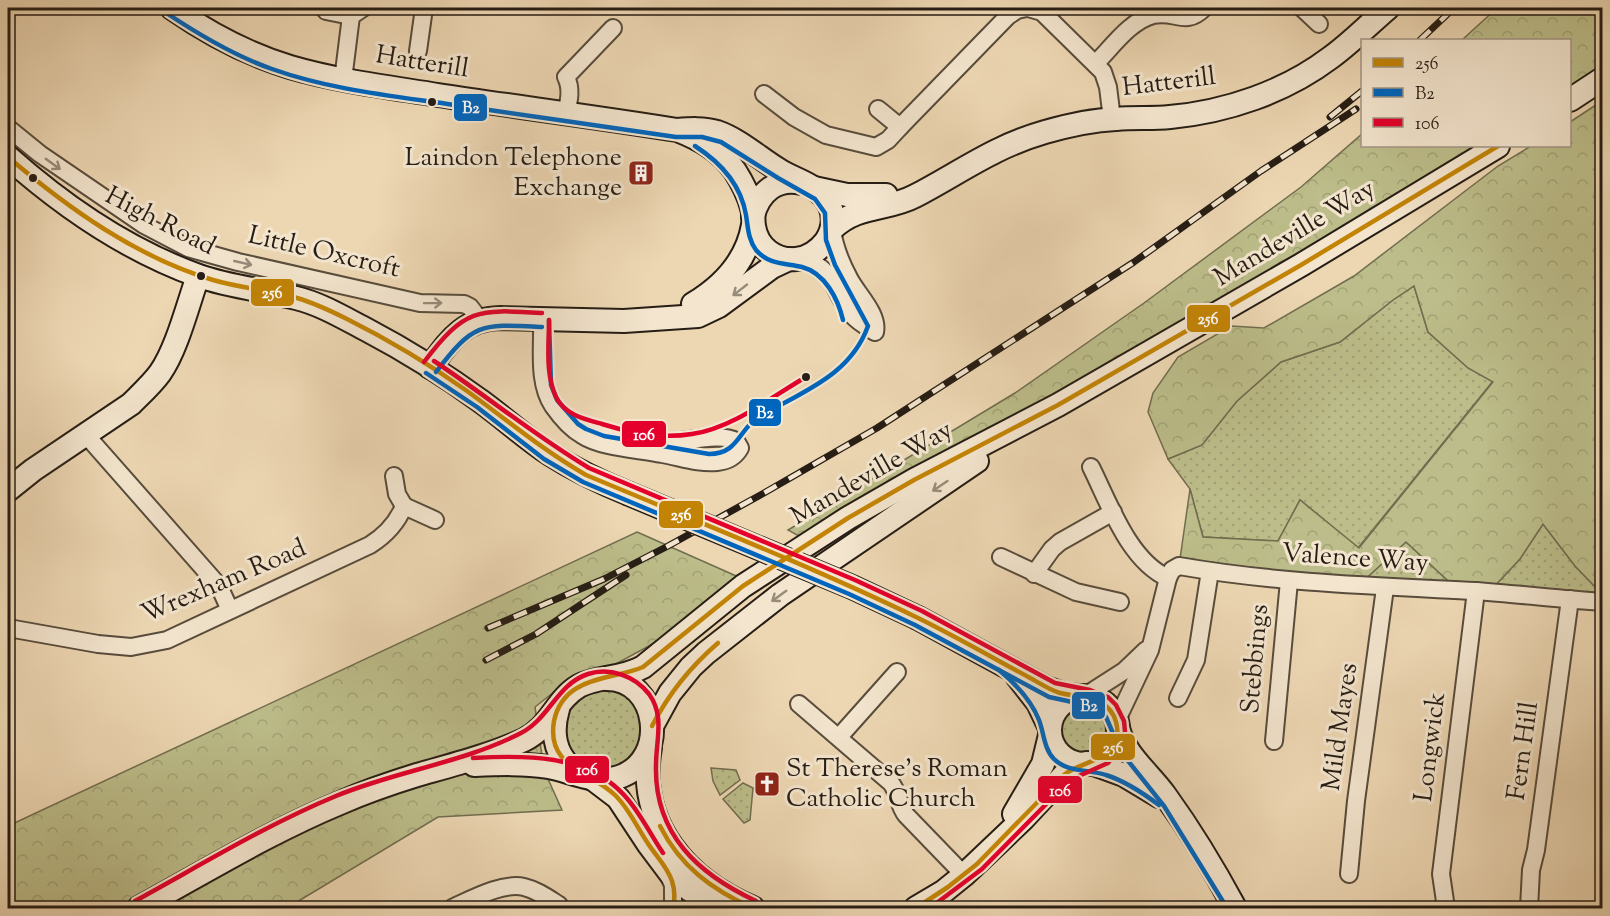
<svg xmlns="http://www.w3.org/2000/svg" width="1610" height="916" font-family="'Sorts Mill Goudy',serif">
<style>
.grass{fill:url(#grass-dots);stroke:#716d4f;stroke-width:1.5}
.forest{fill:url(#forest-crowns);stroke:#716d4f;stroke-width:1.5}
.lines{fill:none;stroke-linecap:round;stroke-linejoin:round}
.street-casing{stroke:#584c3c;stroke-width:20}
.secondary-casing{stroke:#261d14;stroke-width:26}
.street{stroke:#f3e5ce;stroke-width:16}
.secondary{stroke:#f3e5ce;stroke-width:22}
.rail-casing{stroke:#261d14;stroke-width:7}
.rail{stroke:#f3e5ce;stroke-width:4.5;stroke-dasharray:14;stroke-linecap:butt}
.secondary-bridge-casing{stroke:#261d14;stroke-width:26;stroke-linecap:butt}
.secondary-bridge{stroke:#f3e5ce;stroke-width:22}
.bus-1-casing{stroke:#f3e5ce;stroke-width:9}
.bus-2-casing{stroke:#f3e5ce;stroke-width:9}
.bus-3-casing{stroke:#f3e5ce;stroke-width:9}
.bus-1{stroke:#c38405;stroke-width:4.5}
.bus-2{stroke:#0065bd;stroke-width:4.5}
.bus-3{stroke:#e4002b;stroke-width:4.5}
.oneway{stroke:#978b7a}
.bus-dot{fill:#261d14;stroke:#f3e5ce;stroke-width:2}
.labels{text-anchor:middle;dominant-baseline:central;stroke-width:6;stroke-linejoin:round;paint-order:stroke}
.street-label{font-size:26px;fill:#261d14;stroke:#f3e5ce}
.poi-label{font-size:26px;fill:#261d14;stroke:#f3e5ce;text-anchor:end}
.line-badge{stroke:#f3e5ce;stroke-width:2}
.badge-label{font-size:16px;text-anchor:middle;font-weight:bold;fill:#fff}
</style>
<defs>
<pattern id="grass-dots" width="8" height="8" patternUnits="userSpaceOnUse" patternTransform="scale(1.5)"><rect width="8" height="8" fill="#bcbd8a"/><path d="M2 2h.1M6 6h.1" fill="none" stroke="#a1a276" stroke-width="1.8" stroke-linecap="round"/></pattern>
<pattern id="forest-crowns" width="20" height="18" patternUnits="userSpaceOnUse" patternTransform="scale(1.5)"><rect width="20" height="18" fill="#bcbd8a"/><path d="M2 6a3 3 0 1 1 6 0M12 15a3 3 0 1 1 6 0" fill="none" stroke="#a1a276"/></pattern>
</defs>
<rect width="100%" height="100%" fill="#edd7b3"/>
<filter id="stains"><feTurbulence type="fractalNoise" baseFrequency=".00333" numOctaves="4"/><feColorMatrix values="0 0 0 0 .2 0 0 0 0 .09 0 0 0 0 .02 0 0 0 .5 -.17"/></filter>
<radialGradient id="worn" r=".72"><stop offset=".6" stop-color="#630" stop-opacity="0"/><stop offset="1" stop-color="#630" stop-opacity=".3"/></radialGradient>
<g class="grass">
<path d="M1414 286 1428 332 1468 368 1493 381 1358 548 1300 500 1278 541 1203 537 1190 489 1168 459 1202 445 1237 401 1281 362 1340 342 1393 300Z"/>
<path d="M1543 524 1575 566 1602 594 1489 592 1520 559Z"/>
<path d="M1406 542 1458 590 1362 582Z"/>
<circle cx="604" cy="729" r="40"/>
<circle cx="1084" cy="730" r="24"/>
<path d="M711 768 736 770 740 780 720 795 713 781Z"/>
<path d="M743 783 753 788 750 820 744 823 723 799Z"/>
</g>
<g class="forest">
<path d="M1497 8H1602V79L1570 100V40H1462Z"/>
<path d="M1602 101V594L1575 566 1543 524 1520 559 1489 592 1458 590 1406 542 1362 582 1179 566 1190 489 1203 537 1278 541 1300 500 1359 548 1493 382 1468 368 1428 332 1414 286 1393 300 1340 342 1281 362 1237 401 1202 445 1168 459 1148 412 1153 393 1178 357 1231 326 1264 328 1354 276 1498 166 1531 146H1570V122Z"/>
<path d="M1362 134V146H1498L804 539 788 530 1015 393 1144 303 1301 187Z"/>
<path d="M637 532 743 579 658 641 614 665 573 677 535 707 544 770 562 810 438 817 287 908H8V826Z"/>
</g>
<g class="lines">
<defs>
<g id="street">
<path d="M1028 8 1042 12 1103 72 1108 87 1112 119"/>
<path d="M1302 8 1319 24"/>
<path d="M326 11 351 16"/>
<path d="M418 51 424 8"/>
<path d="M1096 63C1112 47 1130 21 1153 15 1176 10 1185 27 1204 8"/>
<path d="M343 80 351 16 363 8"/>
<path d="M764 94 794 117 826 135 876 147 888 140 900 127"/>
<path d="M878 109 900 127 1008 16 1017 10 1027 8"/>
<path d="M566 114C569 101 572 89 566 77L613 28"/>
<path d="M8 128 40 154 144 225 188 248 238 262 420 303 464 304 470 307 480 320"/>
<path d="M798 259C836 265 832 292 852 315 858 322 867 327 875 332 879 314 857 294 849 278 841 263 834 246 832 229"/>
<path d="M542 320C543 347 537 382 553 406 560 416 571 429 582 435 602 448 639 449 662 454 680 457 699 464 717 462 727 461 735 457 740 448L736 441C721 432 682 443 662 442 628 442 592 432 562 417"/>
<path d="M86 435 219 586 230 610"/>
<path d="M1091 467C1109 503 1129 561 1168 578"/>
<path d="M394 476 397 494 404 506"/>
<path d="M1001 557 1076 592 1120 602"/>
<path d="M1034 574 1052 549 1060 542 1113 512"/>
<path d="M8 632 14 629 98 644 131 647 167 640 370 545C386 535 397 523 404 506L435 520"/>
<path d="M1085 696 1124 671 1146 650"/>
<path d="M1178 698 1196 660 1210 571"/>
<path d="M799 704 891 783C899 793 898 805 906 815L964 875"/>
<path d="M1116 722 1150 650 1168 578 1172 570 1179 566C1277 583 1376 586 1475 591 1517 594 1560 599 1602 602"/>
<path d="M839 737 897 672"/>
<path d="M1274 741 1289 581"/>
<path d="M667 872 673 885V908"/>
<path d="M1349 874 1356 801 1385 588"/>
<path d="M452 908C472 899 503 882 524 887 537 890 548 898 559 905"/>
<path d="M1446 908 1441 874 1476 591"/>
<path d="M1529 908 1531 870 1536 850 1570 599"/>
</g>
<g id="secondary">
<path d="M172 8C208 33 247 54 290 67 338 81 388 87 438 95 517 107 597 117 677 130 700 139 720 150 735 171 742 182 749 196 752 208 754 214 753 220 754 226 757 247 775 261 796 259 808 258 819 250 826 241 833 230 835 218 830 206 827 200 821 193 815 189 804 181 790 177 779 170 759 158 740 140 717 132 704 128 690 129 677 130"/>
<path d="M1570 100 1602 79"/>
<path d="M8 157C63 206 129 251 199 276 230 287 264 290 296 298 321 304 344 318 367 330 407 351 445 375 482 402 505 419 526 438 550 454 575 470 600 482 627 493"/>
<path d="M814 188 847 195H886"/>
<path d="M753 216C759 192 777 177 802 183"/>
<path d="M832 229C858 204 887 211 915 196 961 172 993 147 1045 132 1066 126 1094 120 1116 119 1134 117 1152 119 1170 117 1226 112 1285 92 1330 58 1351 43 1369 24 1388 8"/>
<path d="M693 304C723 286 747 260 753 225"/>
<path d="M430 367C450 340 463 319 500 318L624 321 698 316 719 306 772 267 789 259"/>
<path d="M8 490 33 470 131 404C141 394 152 384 160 373 177 349 188 304 198 276"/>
<path d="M918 618 1046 688 1066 695 1079 696"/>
<path d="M1017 676 1038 703 1050 728"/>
<circle cx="1084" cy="730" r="34"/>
<path d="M558 709C550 736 556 760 581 775"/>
<path d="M652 726 670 693 691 667 706 653 780 595 977 461"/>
<path d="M1118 728C1124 754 1150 774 1165 795 1191 831 1214 869 1235 908"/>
<path d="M650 748C636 824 688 881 753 908"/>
<path d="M1091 763 1124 775 1159 796"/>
<path d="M474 765C499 764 523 763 548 767 571 771 595 785 619 777 670 760 659 678 606 679"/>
<path d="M593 779 618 798 649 845 670 873 690 890 718 908"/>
<path d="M1014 814 1043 764 1050 735"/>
<path d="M139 908C205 872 270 832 340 803 365 792 391 783 417 775 452 765 491 755 524 740 551 727 555 700 579 686 598 676 622 679 643 667L743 586 848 518 914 480 1058 405 1301 265 1498 146"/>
<path d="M916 908 943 892 964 875 1024 818 1065 774 1075 767 1086 763"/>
</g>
</defs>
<use href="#street" class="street-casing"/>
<use href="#secondary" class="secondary-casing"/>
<use href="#street" class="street"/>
<use href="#secondary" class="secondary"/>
<defs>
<g id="rail">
<path d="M1420 40 1454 8"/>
<path d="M1330 117 1362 91"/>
<path d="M488 628 604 579 668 546 764 493 877 428 1134 262 1261 171 1356 109"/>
<path d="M486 660 536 634 626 575"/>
</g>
</defs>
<use href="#rail" class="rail-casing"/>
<use href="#rail" class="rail"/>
<defs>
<path id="secondary-bridge" d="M627 493 852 587 918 618"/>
</defs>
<use href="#secondary-bridge" class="secondary-bridge-casing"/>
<use href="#secondary-bridge" class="secondary-bridge"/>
<defs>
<g id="bus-1">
<path d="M8 157C68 208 136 257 213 280 240 288 269 290 297 298 314 303 331 311 347 319 389 340 429 364 467 391 507 420 544 451 586 475 696 521 808 565 916 617 955 636 993 658 1032 679 1041 684 1050 690 1060 693 1082 698 1109 696 1116 722 1126 760 1085 759 1065 774L977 864 948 887 916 908"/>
<path d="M652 726C669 693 690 667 718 643"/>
<path d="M660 826C680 866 712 890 753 908"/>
<path d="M673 908C675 899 675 890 672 881 667 866 655 855 647 842 637 827 629 809 616 796 590 770 546 768 554 721 557 707 565 695 577 688 597 676 622 676 643 667L743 586 848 518 914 480 1058 405 1301 265 1498 146"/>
</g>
<g id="bus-2">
<path d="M168 14C201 36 235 56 272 69 331 90 394 96 455 105 529 116 602 126 676 137H702L721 142 778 178 815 199 825 213 826 240 835 265 868 326C854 365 822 383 786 402 777 407 766 411 758 417 738 431 738 454 709 454L604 436 586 429 578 424 557 400 551 385 549 320"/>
<path d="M695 146C720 162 741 185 746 215 748 227 748 239 756 250 769 265 785 263 802 267 825 273 838 299 843 320"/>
<path d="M436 372C474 322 481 324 542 327"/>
<path d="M426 373 477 407 544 459 583 482 849 594 915 625 1049 697 1091 706 1100 710 1106 717 1121 752 1164 806 1227 908"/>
<path d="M999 670C1016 684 1031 700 1039 720 1044 733 1044 749 1054 759 1068 773 1089 769 1106 775 1125 781 1143 793 1159 805"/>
</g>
<g id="bus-3">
<path d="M549 320C549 345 545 373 556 397 565 415 584 419 602 424 630 433 662 439 692 434 733 428 771 397 806 377"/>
<path d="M434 361C487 396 535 436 589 468L855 580 922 611 1055 683 1090 690 1108 697 1116 705 1124 721 1125 732 1121 747 1108 763 1070 780 982 869 930 908"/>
<path d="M424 362C465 308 477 309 542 313"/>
<path d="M473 758C524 755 587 754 624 795 640 812 650 834 663 853"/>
<path d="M135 901C201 865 266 825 336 796 396 771 463 763 521 733 549 719 557 684 588 674 610 667 635 676 649 694 665 716 656 740 656 765 654 834 698 874 756 901"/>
</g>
</defs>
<use href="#bus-1" class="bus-1-casing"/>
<use href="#bus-2" class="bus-2-casing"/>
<use href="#bus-3" class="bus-3-casing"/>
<use href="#bus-1" class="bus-1"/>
<use href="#bus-2" class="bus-2"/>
<use href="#bus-3" class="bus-3"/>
</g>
<defs><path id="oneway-shaft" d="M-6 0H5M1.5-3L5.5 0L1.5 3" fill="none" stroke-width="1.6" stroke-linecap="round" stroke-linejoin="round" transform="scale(1.5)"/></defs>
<g class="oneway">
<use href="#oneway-shaft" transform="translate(53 164) rotate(36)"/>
<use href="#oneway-shaft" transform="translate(243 263) rotate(13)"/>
<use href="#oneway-shaft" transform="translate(740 290) rotate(142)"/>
<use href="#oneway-shaft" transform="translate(433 303) rotate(-1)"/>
<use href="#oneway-shaft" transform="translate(940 486) rotate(146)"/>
<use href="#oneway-shaft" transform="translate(779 596) rotate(144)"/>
</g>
<defs>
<symbol id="building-square" viewBox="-11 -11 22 22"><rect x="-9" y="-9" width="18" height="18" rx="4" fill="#8f2418" stroke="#f3e5ce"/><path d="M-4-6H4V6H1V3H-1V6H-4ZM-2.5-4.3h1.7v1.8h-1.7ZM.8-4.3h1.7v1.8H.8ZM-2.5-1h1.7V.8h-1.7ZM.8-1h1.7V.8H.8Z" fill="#fff"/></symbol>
<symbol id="church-square" viewBox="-11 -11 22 22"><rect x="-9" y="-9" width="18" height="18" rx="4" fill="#8f2418" stroke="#f3e5ce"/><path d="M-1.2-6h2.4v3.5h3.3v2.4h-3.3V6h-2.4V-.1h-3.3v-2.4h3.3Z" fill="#fff"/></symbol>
</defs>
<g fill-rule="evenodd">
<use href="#building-square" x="626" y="158" width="30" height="30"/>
<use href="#church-square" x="752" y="769" width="30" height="30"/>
</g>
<g class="bus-dot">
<circle cx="432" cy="102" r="5"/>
<circle cx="33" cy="178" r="5"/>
<circle cx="201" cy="276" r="5"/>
<circle cx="806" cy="377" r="5"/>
</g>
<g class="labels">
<g class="street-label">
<text transform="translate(422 63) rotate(9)">Hatterill</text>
<text transform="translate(1169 83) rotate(-7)">Hatterill</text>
<text transform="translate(160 222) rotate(27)">High Road</text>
<text transform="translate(1295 234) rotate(-31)">Mandeville Way</text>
<text transform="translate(324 253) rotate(13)">Little Oxcroft</text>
<text transform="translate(872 474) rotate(-30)">Mandeville Way</text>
<text transform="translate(1355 559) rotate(4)">Valence Way</text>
<text transform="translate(224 582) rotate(-23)">Wrexham Road</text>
<text transform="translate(1256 659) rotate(-85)">Stebbings</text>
<text transform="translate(1341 727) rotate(-82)">Mild Mayes</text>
<text transform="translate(1431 747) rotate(-83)">Longwick</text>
<text transform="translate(1524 751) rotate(-82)">Fern Hill</text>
</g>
<g class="poi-label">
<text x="622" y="158">Laindon Telephone<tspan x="622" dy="30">Exchange</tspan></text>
<text x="786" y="769" text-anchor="start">St Therese's Roman<tspan x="786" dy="30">Catholic Church</tspan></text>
</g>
</g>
<g class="line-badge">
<rect x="453" y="93" width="35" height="29" rx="6" fill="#0065bd"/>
<rect x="250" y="278" width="45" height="29" rx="6" fill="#c38405"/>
<rect x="1186" y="304" width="45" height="29" rx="6" fill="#c38405"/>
<rect x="748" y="398" width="34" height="29" rx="6" fill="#0065bd"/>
<rect x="621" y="420" width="46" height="28" rx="6" fill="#e4002b"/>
<rect x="658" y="500" width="46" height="29" rx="6" fill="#c38405"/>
<rect x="1071" y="691" width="35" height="29" rx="6" fill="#0065bd"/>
<rect x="1090" y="733" width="46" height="28" rx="6" fill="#c38405"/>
<rect x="564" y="755" width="46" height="29" rx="6" fill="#e4002b"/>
<rect x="1037" y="775" width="46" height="29" rx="6" fill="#e4002b"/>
</g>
<g class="badge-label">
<text x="471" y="113">B2</text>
<text x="272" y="298">256</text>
<text x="1208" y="324">256</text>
<text x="765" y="418">B2</text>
<text x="644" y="440">106</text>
<text x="681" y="520">256</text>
<text x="1089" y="711">B2</text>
<text x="1113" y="753">256</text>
<text x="587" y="775">106</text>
<text x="1060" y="796">106</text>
</g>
<rect width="1610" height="916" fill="none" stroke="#edd7b3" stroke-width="30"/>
<rect x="9" y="9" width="1592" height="898" fill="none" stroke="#261d14" stroke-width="3"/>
<rect x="15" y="15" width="1580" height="886" fill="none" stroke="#261d14" stroke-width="1.5"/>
<rect x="1361" y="39" width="210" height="108" fill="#f3e5ce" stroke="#a19584" stroke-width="1.5"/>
<rect x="1373" y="58" width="30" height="9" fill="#c38405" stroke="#a19584" stroke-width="1.5"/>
<text x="1415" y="69" font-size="18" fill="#261d14">256</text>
<rect x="1373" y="88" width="30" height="9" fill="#0065bd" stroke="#a19584" stroke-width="1.5"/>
<text x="1415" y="99" font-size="18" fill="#261d14">B2</text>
<rect x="1373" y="118" width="30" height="9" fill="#e4002b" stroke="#a19584" stroke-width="1.5"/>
<text x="1415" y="129" font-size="18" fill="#261d14">106</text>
<rect width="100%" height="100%" filter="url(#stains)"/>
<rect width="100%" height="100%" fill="url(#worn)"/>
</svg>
